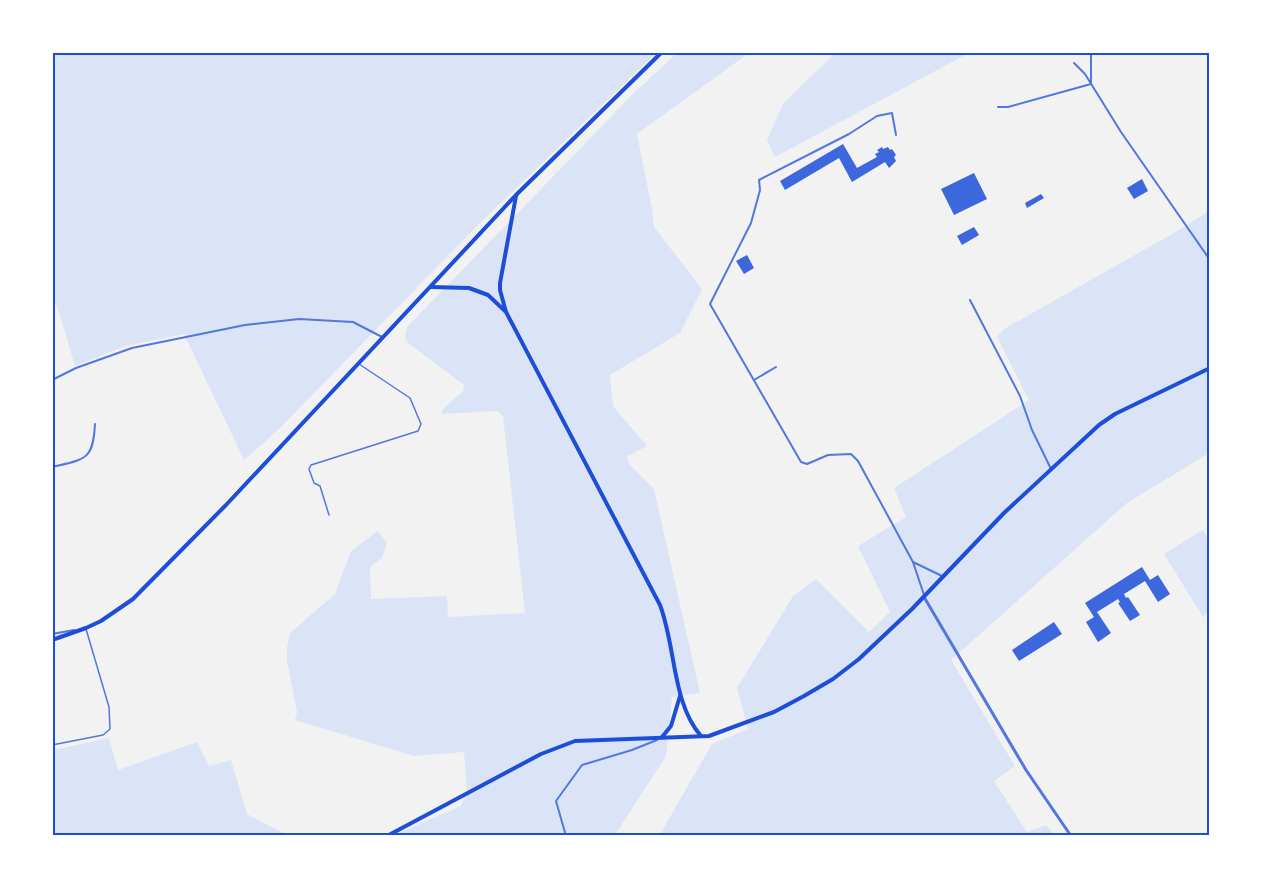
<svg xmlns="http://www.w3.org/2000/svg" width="1262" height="888" font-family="'Roboto Condensed',sans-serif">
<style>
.green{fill:#dbe4f7}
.building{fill:#3d67dc}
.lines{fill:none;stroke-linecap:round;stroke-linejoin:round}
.service{stroke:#5277de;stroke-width:1.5}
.minor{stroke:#5277de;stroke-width:2}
.tertiary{stroke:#5277de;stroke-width:3}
.secondary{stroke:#1d4ed8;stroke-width:4}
.neatline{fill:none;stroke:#1d4ed8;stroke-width:2}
</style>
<rect width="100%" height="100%" fill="#f2f2f2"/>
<g class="green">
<path d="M52 53H656L477 226 278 430 244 460 184 334 125 346 75 366 57 306 53 302Z"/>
<path d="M677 53H749L637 134 652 209 654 227 702 289 680 333 610 375 613 406 647 446 627 456 629 464 654 489 700 693 672 697 666 756 615 835H394L461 806 467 790 464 752 414 756 295 720 297 712 287 661V648L290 633 335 594 351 551 378 531 387 543 382 558 370 567 371 599 447 596 448 617 525 613 503 416 497 411 442 414V410L463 391 464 385 407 342 405 337 407 327 634 93Z"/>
<path d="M835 53V52L969 53 775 157 767 140 783 104Z"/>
<path d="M1209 211V453L1127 503 951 660 1015 766 994 781 1027 832 1046 825 1055 835 659 836 712 744 748 729 737 688 793 596 816 579 869 632 890 612 858 546 906 517 894 488 1029 400 997 337 1004 329 1179 230Z"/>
<path d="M1203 530 1209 541V612L1203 617 1164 554Z"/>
<path d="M109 738 118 770 197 742 209 766 231 760 247 814 287 835H53V750Z"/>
</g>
<g class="building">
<path d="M843 144 857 168 877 157 875 154 879 152 877 150 882 147 883 149 888 147 890 150 892 149 896 155 894 157 896 161 889 168 885 162 852 182 839 158 785 190 780 181Z"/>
<path d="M974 173 987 199 954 215 941 189Z"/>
<path d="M1142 179 1148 191 1134 199 1127 188Z"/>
<path d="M1041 194 1044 198 1027 208 1025 203Z"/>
<path d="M974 227 979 235 962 245 957 236Z"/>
<path d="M747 255 754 268 744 274 736 261Z"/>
<path d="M1142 567 1150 580 1158 575 1170 594 1158 602 1145 581 1124 594 1126 598 1128 597 1140 615 1130 621 1118 603 1120 602 1118 599 1097 612 1111 633 1098 642 1086 622 1094 617 1085 603Z"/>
<path d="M1054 622 1062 634 1019 661 1012 650Z"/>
</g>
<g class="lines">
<g class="service">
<path d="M329 515 320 486 314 483 309 469 311 465 418 431 421 424 410 398 359 364"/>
<path d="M52 745 103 735 110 729 109 707 86 629"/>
</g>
<g class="minor">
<path d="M1091 52V84"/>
<path d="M1074 63 1085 74 1121 132 1210 260"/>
<path d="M998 107H1008L1091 84"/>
<path d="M896 135 892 113 877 116 849 134 759 180 760 190 751 223 710 304 801 462 807 464 828 455 851 454 858 461 913 562 924 595"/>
<path d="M970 300 1020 396 1032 430 1051 469"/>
<path d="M52 380 76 368 132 348 245 325 299 319 353 322 382 337"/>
<path d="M754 380 776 367"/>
<path d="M52 467C86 459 93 460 95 424"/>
<path d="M913 562 942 576"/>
<path d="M52 634 74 630"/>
<path d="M566 836 556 801 582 765 632 750 657 740"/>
</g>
<path class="tertiary" d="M924 597 1026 770 1071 836"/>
<g class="secondary">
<path d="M516 196 500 283V290L506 312 660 605C676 647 672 703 701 736"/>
<path d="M431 287 469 288 488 295 505 311"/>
<path d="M52 640 86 628 101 621 133 599 226 505 516 195 662 52"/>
<path d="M662 737 671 726 680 696"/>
<path d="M387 836 541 754 575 741 709 736 774 712 804 696 833 679 859 659 912 609 1004 513 1099 425 1115 414 1210 368"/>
</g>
</g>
<rect width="1262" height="888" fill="none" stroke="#ffffff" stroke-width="108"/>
<rect x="54" y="54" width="1154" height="780" class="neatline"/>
</svg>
